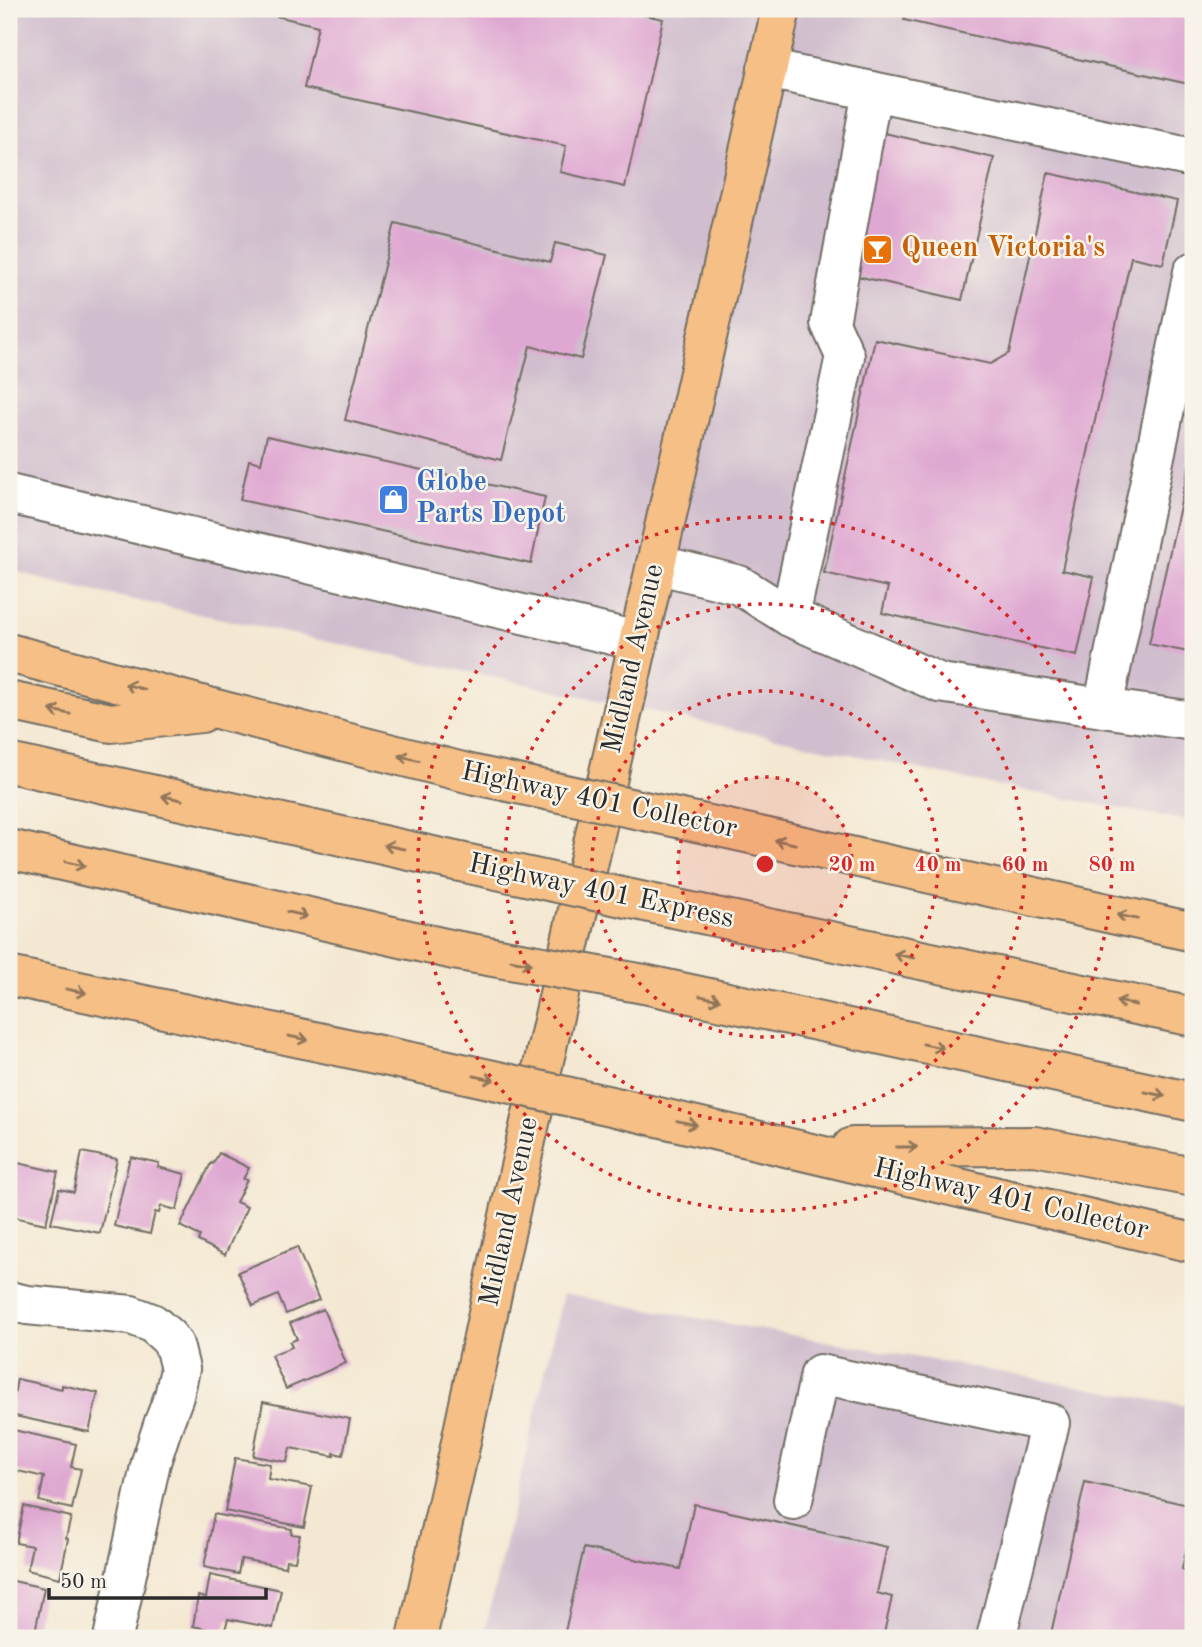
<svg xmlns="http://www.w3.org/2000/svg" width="1202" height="1647" font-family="'Old Standard TT',serif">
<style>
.industrial{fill:#d0bdcd}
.building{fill:#dfa8d2}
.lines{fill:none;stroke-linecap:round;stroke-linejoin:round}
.minor-casing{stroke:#716d65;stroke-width:42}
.major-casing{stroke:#716d65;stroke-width:42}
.highway-casing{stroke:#716d65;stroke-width:42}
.minor{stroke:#fff;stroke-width:38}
.major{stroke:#f5bf86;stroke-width:38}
.highway{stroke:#f5bf86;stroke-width:38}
.highway-bridge-casing{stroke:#716d65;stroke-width:42;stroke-linecap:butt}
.highway-bridge{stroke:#f5bf86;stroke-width:38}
.oneway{stroke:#907558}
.ring{fill:none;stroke:#d62828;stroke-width:3.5;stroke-dasharray:3.5 7}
.labels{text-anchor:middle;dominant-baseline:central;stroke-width:5;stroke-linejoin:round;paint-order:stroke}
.food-label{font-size:28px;font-weight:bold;fill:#c56008;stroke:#f7f3e8;text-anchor:start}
.shop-label{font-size:28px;font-weight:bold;fill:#366cbe;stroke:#f7f3e8;text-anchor:start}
.street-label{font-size:28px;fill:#2b2b2b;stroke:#f7f3e8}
.centre{fill:#d62828;stroke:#f7f3e8;stroke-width:3.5}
.ring-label{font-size:21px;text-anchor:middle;font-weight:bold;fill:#d62828;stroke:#f7f3e8;stroke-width:5;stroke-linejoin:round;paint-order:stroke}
</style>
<rect width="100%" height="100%" fill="#f7f3e8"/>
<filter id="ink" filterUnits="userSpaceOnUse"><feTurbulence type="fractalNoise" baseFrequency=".0143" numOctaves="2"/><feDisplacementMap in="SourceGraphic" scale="14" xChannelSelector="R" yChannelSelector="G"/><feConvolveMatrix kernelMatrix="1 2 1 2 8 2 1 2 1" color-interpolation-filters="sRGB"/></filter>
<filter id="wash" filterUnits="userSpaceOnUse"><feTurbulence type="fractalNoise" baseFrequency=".00686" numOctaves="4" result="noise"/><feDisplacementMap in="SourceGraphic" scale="28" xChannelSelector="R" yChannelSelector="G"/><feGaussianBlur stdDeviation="1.57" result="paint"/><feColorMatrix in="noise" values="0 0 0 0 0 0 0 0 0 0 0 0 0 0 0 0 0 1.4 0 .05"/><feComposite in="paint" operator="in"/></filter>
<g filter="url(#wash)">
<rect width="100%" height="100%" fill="#f4e8d2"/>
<g class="industrial">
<path d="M9 9H1193V822L984 783 51 582 9 569Z"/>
<path d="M563 1294 1193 1407V1638H483Z"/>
</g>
<g id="blocks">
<g class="building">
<path d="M247 9H618L663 19 625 187 560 172 566 146 304 88 318 26Z"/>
<path d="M907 9H1193V85L904 20Z"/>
<path d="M880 132 994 158 962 300 848 274Z"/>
<path d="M1048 173 1177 201 1163 264 1131 257 1062 570 1094 577 1077 656 882 613 888 587 824 573 875 339 990 364 1009 353Z"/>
<path d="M395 223 550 262 555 243 607 255 581 359 530 346 501 460 345 420Z"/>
<path d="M267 436 545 497 531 564 240 500 249 460 261 463Z"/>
<path d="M1192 453H1193V653L1149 644Z"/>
<path d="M82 1152 117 1159 100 1233 51 1223 59 1189 74 1192Z"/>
<path d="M219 1153 249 1168 243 1179 247 1180 236 1202 247 1207 225 1255 198 1241 200 1236 180 1226 211 1163 213 1164Z"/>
<path d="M131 1157 159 1163 158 1167 185 1174 177 1210 161 1206 159 1213 155 1212 150 1234 114 1226 129 1161H130Z"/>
<path d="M9 1161 58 1172 46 1224 13 1217 11 1226H9Z"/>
<path d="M297 1247 319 1300 286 1314 278 1295 253 1306 238 1272Z"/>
<path d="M323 1309 346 1363 286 1389 271 1355 292 1347 290 1342 297 1339 290 1323Z"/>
<path d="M17 1379 62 1389V1385L98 1393 89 1432 10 1415Z"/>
<path d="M263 1402 350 1419 343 1455 334 1453V1456L290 1448 287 1462 253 1456Z"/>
<path d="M9 1429 76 1444 71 1467 81 1469 72 1509 39 1501 44 1477 9 1469Z"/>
<path d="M235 1458 270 1464 268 1479 312 1487 304 1527 225 1511Z"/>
<path d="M1085 1482 1193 1506V1518L1182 1569 1193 1572V1638H1050Z"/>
<path d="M694 1504 887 1547 877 1593 892 1597 883 1638H546L548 1632 564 1636 584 1548 680 1569Z"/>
<path d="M24 1506 71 1517 66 1538 68 1539 60 1578 27 1570 32 1546 16 1543Z"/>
<path d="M214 1514 292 1529 291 1534 300 1535 295 1561 286 1560 285 1567 241 1559 238 1574 204 1567Z"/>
<path d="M210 1575 281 1590 273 1628 228 1619 224 1633 193 1626 198 1596 206 1598Z"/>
<path d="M9 1580 44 1588 35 1632 9 1627Z"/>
</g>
</g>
</g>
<g filter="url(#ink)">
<use href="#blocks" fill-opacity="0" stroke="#716d65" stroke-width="2"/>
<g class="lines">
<defs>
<g id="minor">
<path d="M767 69 1193 158"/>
<path d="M1193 272 1103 708 1193 721"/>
<path d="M9 494 638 641"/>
<path d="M656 564 739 585 790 617 940 683 1103 708"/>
<path d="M790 617 845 356 830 323 872 91"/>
<path d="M9 1301 27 1305 131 1315 152 1323 168 1337 174 1345 180 1369 174 1396 163 1425 151 1462 113 1638"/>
<path d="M793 1500 820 1374 1050 1423 996 1638"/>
</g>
<path id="major" d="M417 1638 458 1456 500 1256 781 9"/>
<g id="highway">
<path d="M9 653 224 711 475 775"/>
<path d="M9 701 111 723 201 713"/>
<path d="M9 763 460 862"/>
<path d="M696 822 1193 932"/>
<path d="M9 849 454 950"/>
<path d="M673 908 1193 1017"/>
<path d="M9 976 417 1063"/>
<path d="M644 984 1193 1102"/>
<path d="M620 1108 1193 1243"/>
<path d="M852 1147 1035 1146 1193 1177"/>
</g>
</defs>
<use href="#minor" class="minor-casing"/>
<use href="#major" class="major-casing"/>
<use href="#highway" class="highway-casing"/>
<use href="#minor" class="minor"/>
<use href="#major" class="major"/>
<use href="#highway" class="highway"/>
<defs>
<g id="highway-bridge">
<path d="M475 775 696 822"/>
<path d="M460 862 673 908"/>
<path d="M454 950 644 984"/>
<path d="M417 1063 620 1108"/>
</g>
</defs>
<use href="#highway-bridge" class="highway-bridge-casing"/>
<use href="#highway-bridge" class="highway-bridge"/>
</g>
<defs><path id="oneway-shaft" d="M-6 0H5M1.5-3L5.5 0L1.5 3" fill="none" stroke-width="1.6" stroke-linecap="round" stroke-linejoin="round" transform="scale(1.75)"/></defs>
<g class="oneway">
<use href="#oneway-shaft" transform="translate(135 687) rotate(-165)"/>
<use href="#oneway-shaft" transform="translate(60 712) rotate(-168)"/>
<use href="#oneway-shaft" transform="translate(409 758) rotate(-166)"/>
<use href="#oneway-shaft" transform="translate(172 798) rotate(-168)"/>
<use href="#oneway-shaft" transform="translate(785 842) rotate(-168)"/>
<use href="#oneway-shaft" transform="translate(394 847) rotate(-168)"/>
<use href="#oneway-shaft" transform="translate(75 864) rotate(13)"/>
<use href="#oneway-shaft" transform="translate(297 914) rotate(13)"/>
<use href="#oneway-shaft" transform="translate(1127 917) rotate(-168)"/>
<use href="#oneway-shaft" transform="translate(904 956) rotate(-168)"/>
<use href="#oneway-shaft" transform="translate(521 962) rotate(10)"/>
<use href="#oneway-shaft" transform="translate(76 991) rotate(12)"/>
<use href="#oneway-shaft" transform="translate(710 998) rotate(12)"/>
<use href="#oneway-shaft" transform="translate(1126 1003) rotate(-168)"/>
<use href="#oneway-shaft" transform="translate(298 1038) rotate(12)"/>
<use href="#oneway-shaft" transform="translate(933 1046) rotate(12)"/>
<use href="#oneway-shaft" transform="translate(484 1078) rotate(12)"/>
<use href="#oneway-shaft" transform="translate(1155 1094) rotate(12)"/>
<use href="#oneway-shaft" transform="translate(687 1123) rotate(13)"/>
<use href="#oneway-shaft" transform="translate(907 1147)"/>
</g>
</g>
<circle cx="765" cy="864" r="87" fill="#d62828" fill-opacity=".12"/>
<g class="ring">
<circle cx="765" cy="864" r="87"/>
<circle cx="765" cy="864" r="173"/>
<circle cx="765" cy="864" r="260"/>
<circle cx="765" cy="864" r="347"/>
</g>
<defs>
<symbol id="bar-square" viewBox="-11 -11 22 22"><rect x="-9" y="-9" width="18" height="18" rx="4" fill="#e8710a" stroke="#f7f3e8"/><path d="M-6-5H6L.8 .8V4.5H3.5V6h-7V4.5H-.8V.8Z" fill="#fff"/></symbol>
<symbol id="shop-square" viewBox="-11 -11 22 22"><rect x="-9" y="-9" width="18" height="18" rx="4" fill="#3f7fe0" stroke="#f7f3e8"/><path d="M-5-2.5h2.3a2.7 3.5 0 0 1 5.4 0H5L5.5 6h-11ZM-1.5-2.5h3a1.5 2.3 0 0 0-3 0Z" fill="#fff"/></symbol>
</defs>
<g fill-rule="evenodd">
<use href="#bar-square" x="860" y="232" width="35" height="35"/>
<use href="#shop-square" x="376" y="482" width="35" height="35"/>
</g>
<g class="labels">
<g class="food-label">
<text x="901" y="249">Queen Victoria's</text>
</g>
<g class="shop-label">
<text x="416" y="483">Globe<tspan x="416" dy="32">Parts Depot</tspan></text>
</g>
<g class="street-label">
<text transform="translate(634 659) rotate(-77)">Midland Avenue</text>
<text transform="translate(599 801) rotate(12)">Highway 401 Collector</text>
<text transform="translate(601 892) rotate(12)">Highway 401 Express</text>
<text transform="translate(1011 1200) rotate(13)">Highway 401 Collector</text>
<text transform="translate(510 1212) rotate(-78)">Midland Avenue</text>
</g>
</g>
<circle cx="765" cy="864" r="10" class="centre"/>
<g class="ring-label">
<text x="852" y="871">20 m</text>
<text x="938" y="871">40 m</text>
<text x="1025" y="871">60 m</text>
<text x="1112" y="871">80 m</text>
</g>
<rect width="1202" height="1647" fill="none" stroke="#f7f3e8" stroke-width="35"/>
<path d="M49 1588v10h217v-10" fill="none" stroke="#2b2b2b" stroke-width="3.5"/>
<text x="60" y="1588" font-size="21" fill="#2b2b2b" stroke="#f7f3e8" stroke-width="5" paint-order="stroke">50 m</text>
</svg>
